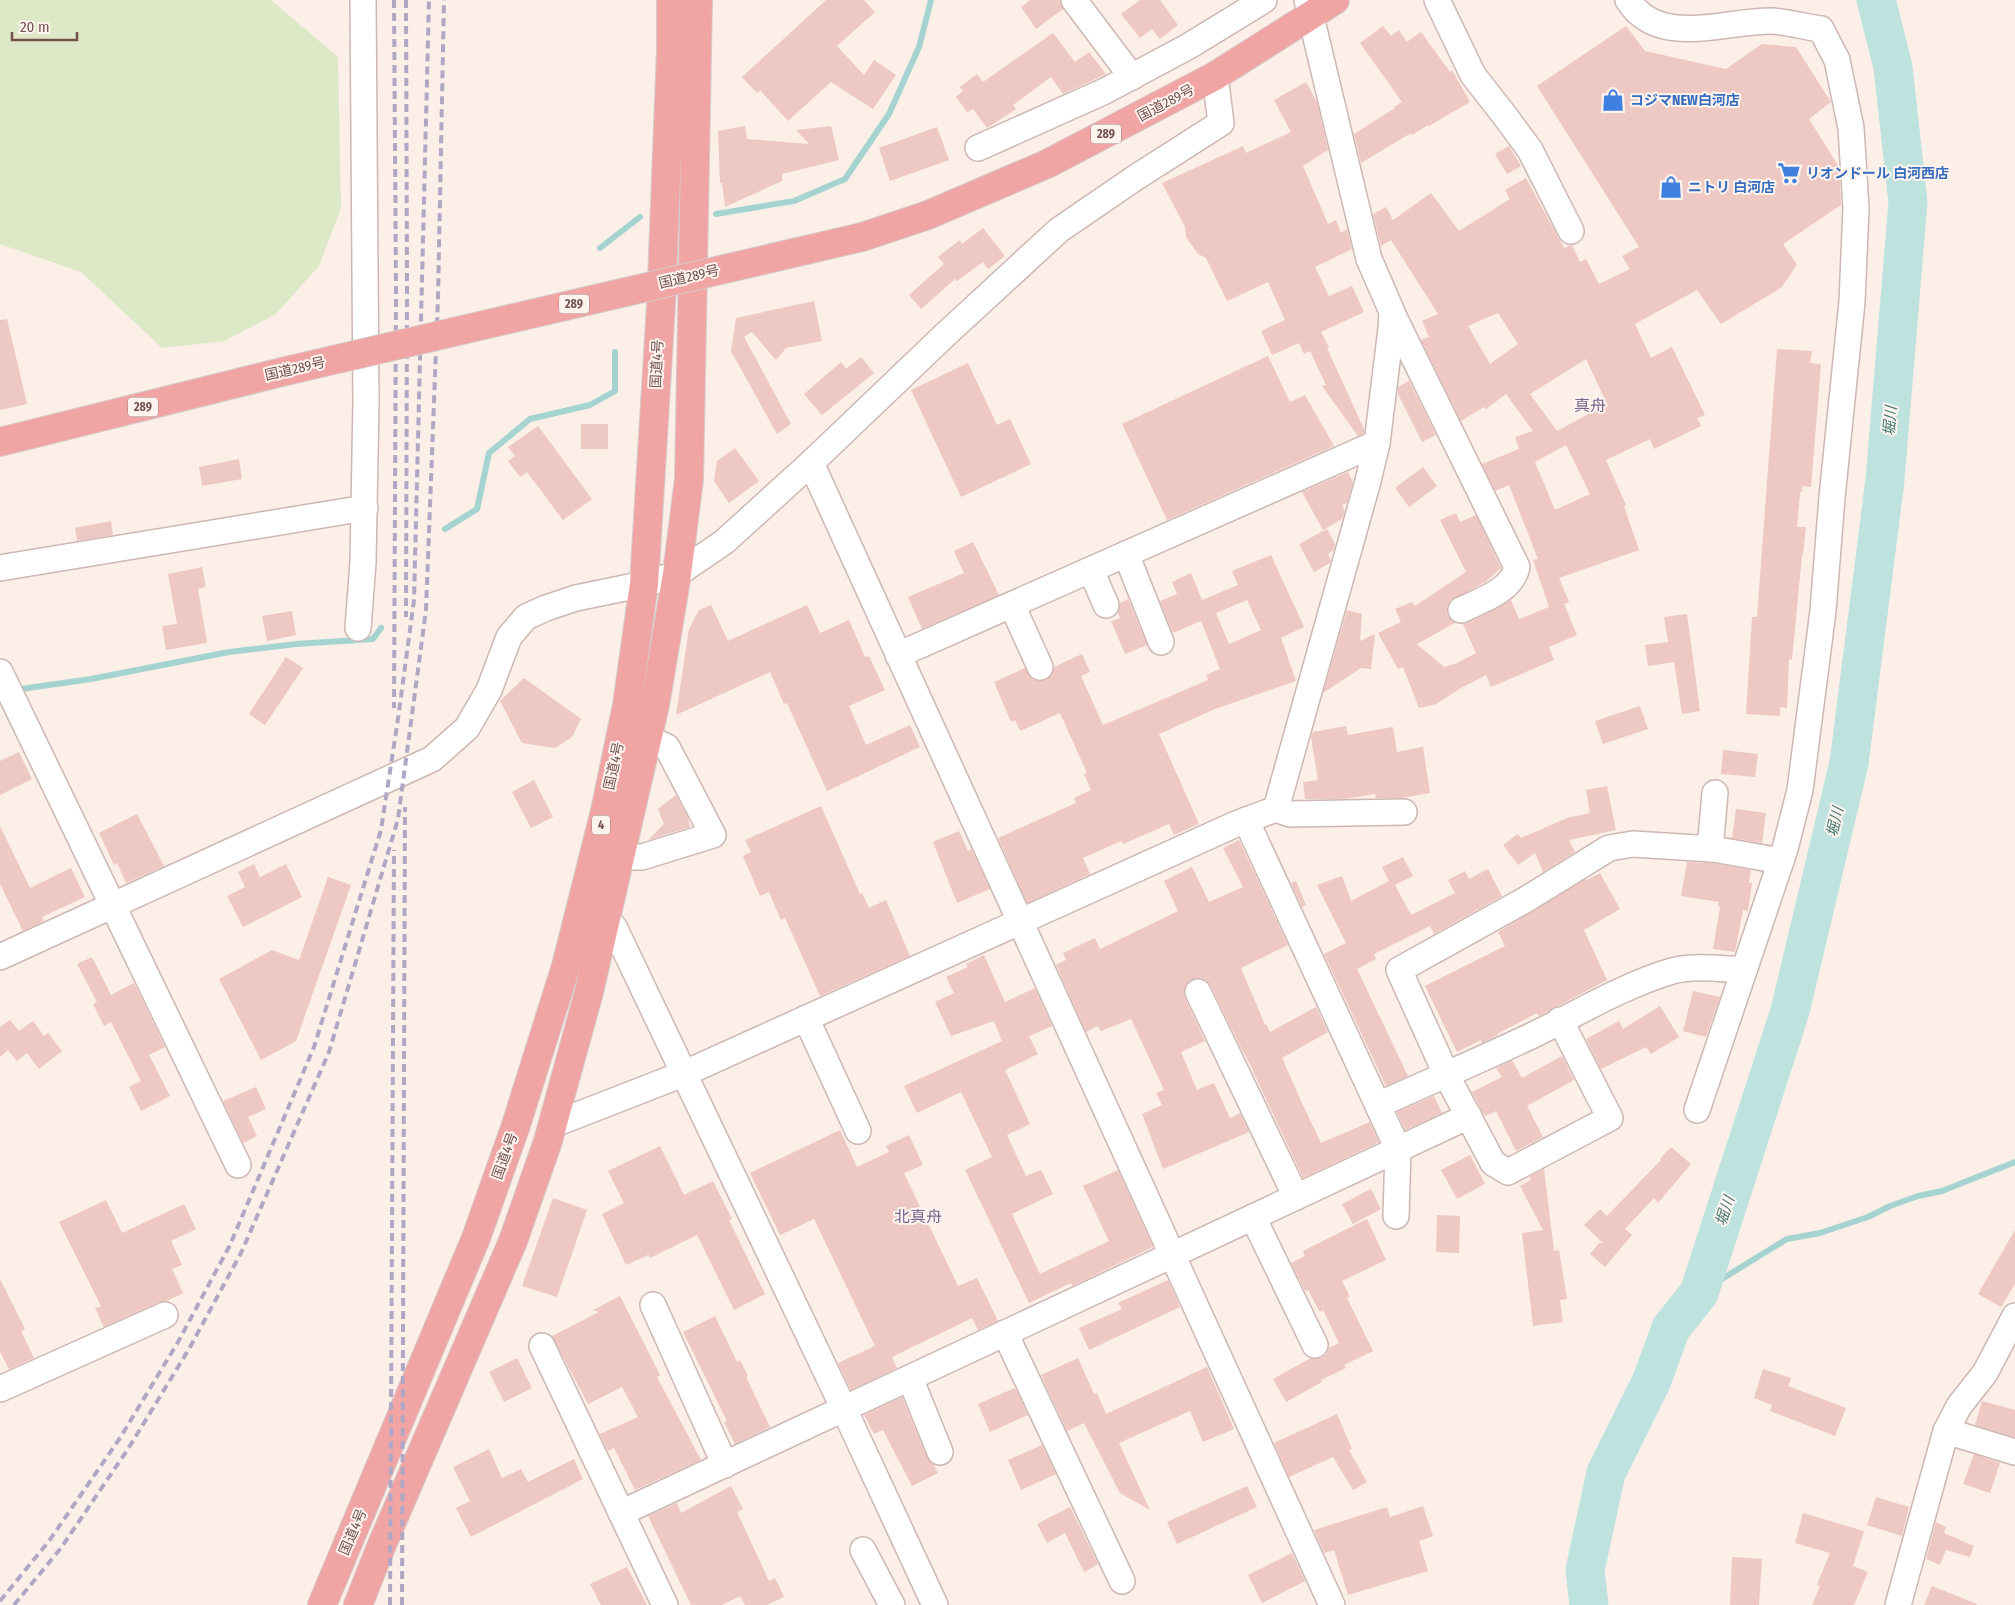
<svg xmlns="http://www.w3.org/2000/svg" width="2015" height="1605" font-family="'Fira Sans Condensed','Noto Sans JP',sans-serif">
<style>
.green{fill:#dde8c7}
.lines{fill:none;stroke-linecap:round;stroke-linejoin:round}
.stream{stroke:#a5d4d0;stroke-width:6}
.river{stroke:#bee3df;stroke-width:39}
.building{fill:#eec8c2;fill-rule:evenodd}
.minor-casing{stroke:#ceb7b2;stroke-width:28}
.highway-casing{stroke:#d5cbca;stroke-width:30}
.minor{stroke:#fff;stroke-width:25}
.highway{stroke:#f0a5a4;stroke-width:28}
.rail{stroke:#afa7c4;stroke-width:4;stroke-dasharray:8 5;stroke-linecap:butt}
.highway-bridge-casing{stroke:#d5cbca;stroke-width:30;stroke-linecap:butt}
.highway-bridge{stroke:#f0a5a4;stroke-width:28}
.labels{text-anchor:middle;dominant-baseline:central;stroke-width:4;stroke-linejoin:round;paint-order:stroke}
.shield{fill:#fef4ef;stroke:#9d837e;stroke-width:1}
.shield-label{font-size:12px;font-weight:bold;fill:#73524e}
.shop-label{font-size:14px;font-weight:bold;fill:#366cbe;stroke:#fef4ef;text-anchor:start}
.street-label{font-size:14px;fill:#73524e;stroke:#fef4ef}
.water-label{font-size:15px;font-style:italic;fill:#427772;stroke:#fef4ef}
.quarter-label{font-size:16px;fill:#77668f;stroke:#fef4ef}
</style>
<rect width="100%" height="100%" fill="#fbefe8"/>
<path class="green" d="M0 0H271L338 57 341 208 319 266 276 314 225 341 162 348 81 272 0 244Z"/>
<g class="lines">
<g class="stream">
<path d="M716 214 794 201 845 179 889 114 919 47 931 0"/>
<path d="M600 248 640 217"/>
<path d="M445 529 477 509 489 453 530 419 590 405 615 391V352"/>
<path d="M14 690 91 679 229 652 297 644 373 639 381 628"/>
<path d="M1699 1293 1787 1239 1820 1233 1868 1217 1890 1206 1918 1196 1942 1191 2015 1162"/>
</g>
<path class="river" d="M1589 1605 1585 1570 1606 1473 1652 1380 1671 1328 1699 1293 1790 1011 1849 763 1885 480 1908 202 1893 67 1876 0"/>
</g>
<g class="building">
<path d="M826 0H864L875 12 837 46 864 75 874 60 896 75 873 109 831 82 788 121 760 90 757 93 742 77Z"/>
<path d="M1030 0H1060L1063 9 1036 29 1021 7Z"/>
<path d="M1140 0H1160L1178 25 1160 39 1152 29 1140 38 1121 14Z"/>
<path d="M1383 26 1391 36 1399 30 1407 42 1421 32 1450 72 1452 70 1470 102 1429 126 1428 125 1412 135 1411 133 1361 163 1354 134 1395 108 1394 107 1402 102 1360 43Z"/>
<path d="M1626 26 1645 51 1726 69 1762 44 1796 47 1831 102 1809 119 1839 167 1841 205 1783 244 1797 265 1781 288 1721 324 1697 290 1635 324 1651 358 1672 347 1705 415 1697 418 1701 426 1654 449 1650 439 1606 460 1626 505 1624 506 1639 550 1559 578 1569 602 1564 604 1577 635 1549 647 1554 660 1491 687 1486 675 1461 688 1436 704 1419 708 1403 667 1398 669 1378 633 1401 622 1395 609 1412 602 1415 606 1466 572 1440 520 1456 513 1460 522 1476 515 1501 568 1487 581 1450 601 1447 608 1448 616 1455 623 1417 644 1444 667 1457 663 1476 653 1463 624 1492 611 1511 600 1519 619 1549 607 1533 560 1538 559 1509 485 1495 491 1482 464 1519 449 1515 437 1533 431 1506 394 1486 409 1484 407 1461 421 1421 340 1429 337 1422 321 1438 314 1391 240 1381 246 1373 214 1386 207 1393 220 1431 193 1459 231 1510 199 1505 190 1526 178 1564 248 1572 245 1580 262 1586 259 1599 284 1630 269 1622 256 1639 247 1537 86ZM1498 313 1518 344 1490 364 1468 326ZM1586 359 1607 404 1557 431 1530 394ZM1566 445 1590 494 1555 510 1535 462Z"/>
<path d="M1053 33 1075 62 1089 52 1106 74 1063 94 1051 77 1013 105 1016 109 987 128 973 109 967 112 956 97 963 91 960 87 977 74 983 82Z"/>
<path d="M1306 82 1317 102 1328 150 1303 166 1328 224 1336 220 1341 233 1347 229 1352 249 1315 267 1329 296 1352 286 1364 312 1321 332 1329 347 1327 348 1364 429V433L1358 436 1322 386 1326 385 1310 351 1304 354 1299 343 1272 355 1261 331 1285 320 1268 282 1227 301 1206 258 1198 254 1186 237 1185 227 1162 183 1243 146 1246 153 1291 132 1274 100Z"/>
<path d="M745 126 747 139 809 144 796 130 831 126 839 160 782 174V181L725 207 722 183H720L718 131Z"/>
<path d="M937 127 949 160 890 181 879 148Z"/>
<path d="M1509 146 1521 166 1507 174 1495 154Z"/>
<path d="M983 228 1005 256 988 269 983 262 957 281 955 279 921 309 909 295 944 264 938 257 960 240 962 244Z"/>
<path d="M814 301 822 341 786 348 776 360 752 332 744 337 791 424 777 434 731 351 736 318Z"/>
<path d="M7 319 27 404 0 410V320Z"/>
<path d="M1777 349 1812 351 1810 363 1821 364 1811 487 1802 486V492H1800L1797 527H1806L1803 555H1802L1792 660 1789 659 1787 708 1780 707V716L1746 714 1752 617H1757Z"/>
<path d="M1268 356 1290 402 1305 395 1334 446 1167 520 1122 424Z"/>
<path d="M861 357 874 373 822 415 804 394 841 362 846 369Z"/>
<path d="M968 363 997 425 1010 419 1031 464 961 497 911 390Z"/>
<path d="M1409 381 1436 435 1422 442 1398 394V387Z"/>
<rect x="581" y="424" width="27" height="25"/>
<path d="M538 426 592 499 563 520 527 472 520 477 508 461 515 456 508 447Z"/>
<path d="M735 448 759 481 729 503 714 481 717 461Z"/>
<path d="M239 459 242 479 202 486 199 467Z"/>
<path d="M1423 467 1437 486 1409 507 1395 488Z"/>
<path d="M1348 472 1353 482 1347 503 1342 505 1345 511 1342 519 1323 530 1302 492Z"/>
<path d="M111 521 113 535 77 541 75 528Z"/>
<path d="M1327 529 1335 544 1334 550 1328 554 1331 560 1330 563 1314 572 1299 544Z"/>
<path d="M973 542 999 595 922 629 908 597 964 573 954 551Z"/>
<path d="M1271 555 1304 627 1281 638 1296 681 1215 709 1159 734 1199 824 1174 835 1169 824 1123 844 1121 841 1083 858 1090 874 1027 903 998 838 1076 803 1074 798 1091 790 1084 774 1087 773 1060 713 1020 731 1015 720 1011 722 994 682 1025 668 1032 679 1039 681 1045 680 1052 675 1054 667 1082 654 1090 672 1081 676 1103 725 1208 680 1206 675 1220 669 1201 621 1173 633 1160 601 1177 594 1172 582 1191 573 1202 600 1238 585 1232 571ZM1247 600 1261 630 1229 644 1216 613Z"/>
<path d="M202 567 206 587 198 589 207 643 166 650 162 626 177 624 168 574Z"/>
<path d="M1128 599 1147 645 1125 654 1111 621 1120 618 1118 613 1120 603Z"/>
<path d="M711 605 728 641 807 605 820 633 849 620 865 657 869 656 885 690 849 706 866 745 910 725 920 747 827 791 787 703 784 704 770 672 676 715 689 629 699 610Z"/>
<path d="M1347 610 1362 614 1360 641 1375 634 1371 669 1361 668 1323 693Z"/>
<path d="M292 611 296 635 267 641 262 616Z"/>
<path d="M1687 614 1700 711 1682 714 1674 662 1648 666 1645 645 1668 642 1664 617Z"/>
<path d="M286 657 303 668 265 725 249 714Z"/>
<path d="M524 678 581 719 572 737 555 748 522 743 500 701Z"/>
<path d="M1640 706 1648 729 1603 744 1595 721Z"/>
<path d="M1346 726 1348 735 1393 727 1397 752 1423 747 1430 793 1402 798H1376L1375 794 1345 799H1305L1303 782 1318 780 1311 737 1313 732Z"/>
<path d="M1723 750 1758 754 1755 777 1721 774Z"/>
<path d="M19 752 32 779 0 795V761Z"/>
<path d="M534 780 553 817 531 828 512 792Z"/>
<path d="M1607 786 1616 830 1569 840 1575 852 1543 872 1535 853 1518 865 1503 845 1518 834 1521 838 1567 818 1590 813 1586 790Z"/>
<path d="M676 795 688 818 690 827 648 840 664 824 658 809Z"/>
<path d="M821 806 860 894 862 893 869 908 886 900 910 956 820 996 785 918 781 920 769 892 760 896 743 856 751 852 745 840Z"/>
<path d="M1736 809 1766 813 1762 843 1732 838Z"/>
<path d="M137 814 164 866 126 883 117 863 114 865 99 833Z"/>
<path d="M0 826 30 888 71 868 85 897 42 917 44 921 23 931 0 884Z"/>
<path d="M959 831 968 851 971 849 990 889 957 903 933 842Z"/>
<path d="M1239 840 1288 945 1241 968 1265 1025 1266 1024 1270 1032 1316 1007 1328 1032 1282 1058 1301 1101 1321 1143 1370 1122 1379 1142 1303 1178 1245 1054H1244L1211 986 1206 980 1200 978 1192 979 1186 984 1184 991 1185 998 1205 1041 1181 1052 1197 1090 1214 1083 1230 1118 1240 1113 1249 1132 1163 1169 1142 1114 1162 1105 1156 1093 1164 1090 1131 1019 1101 1031 1098 1026 1086 1032 1056 965 1066 960 1063 953 1095 938 1100 949 1178 911 1164 881 1192 867 1209 902 1243 887 1223 848Z"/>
<path d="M1403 857 1413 876 1395 885 1411 915 1455 893 1448 880 1465 871 1469 879 1488 869 1502 896 1434 934 1430 926 1374 954 1376 959 1357 969 1408 1076 1386 1086 1324 954 1346 943 1317 885 1342 876 1351 901 1389 881 1382 867Z"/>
<path d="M1687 862 1711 863 1751 870 1749 883H1752L1748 911 1743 910 1735 952 1713 949 1720 907H1718L1719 902 1681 896Z"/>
<path d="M254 864 260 877 286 864 302 897 243 927 227 896 245 887 238 872Z"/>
<path d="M1600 873 1620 909 1584 930 1607 980 1539 1016 1537 1013 1497 1034 1498 1035 1482 1043 1481 1040 1457 1052 1425 986 1505 946 1498 932 1586 879 1587 880Z"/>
<path d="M328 877 351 885 296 1041 261 1060 219 979 272 950 299 960Z"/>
<path d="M1296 881 1306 905 1302 907 1291 883Z"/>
<path d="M984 955 1005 1002 1035 988 1052 1026 1029 1036 1038 1054 1005 1070 1030 1124 1007 1135 1026 1176 1041 1170 1053 1194 1012 1214 1040 1274 1109 1241 1083 1186 1118 1170 1153 1247 1072 1286 1071 1283 1029 1303 965 1170 992 1157 961 1092 917 1113 904 1086 1002 1041 994 1021 951 1036 935 1002 954 993 946 977 968 967 966 964Z"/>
<path d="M92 957 111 995 134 983 165 1047 149 1055 170 1096 141 1111 129 1087 141 1081 111 1022 104 1026 93 1004 97 1002 77 964Z"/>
<path d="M1693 991 1720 997 1706 1037 1683 1031Z"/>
<path d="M1660 1006 1679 1037 1651 1054 1646 1047 1601 1069 1586 1039 1619 1021 1623 1029Z"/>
<path d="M10 1020 19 1031 33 1021 44 1036 48 1033 62 1051 39 1069 27 1053 17 1061 8 1050 0 1057V1027Z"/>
<path d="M1562 1056 1574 1080 1527 1106 1543 1137 1516 1151 1496 1111 1485 1116 1472 1092 1502 1077 1496 1068 1512 1060 1522 1078Z"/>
<path d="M256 1087 266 1109 248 1117 257 1136 243 1143 223 1101Z"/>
<path d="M1434 1096 1442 1113 1405 1130 1397 1112Z"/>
<path d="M840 1130 857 1167 889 1152 886 1146 909 1135 923 1165 904 1173 958 1286 977 1278 998 1321 978 1330 972 1318 892 1357 897 1368 851 1390 838 1363 875 1346 814 1219 780 1235 750 1173Z"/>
<path d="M660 1146 684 1195 713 1181 732 1219 729 1220 765 1294 734 1310 697 1235 650 1258 648 1255 626 1265 602 1214 624 1203 608 1171Z"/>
<path d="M1671 1147 1691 1164 1658 1203 1654 1198 1625 1229 1632 1235 1605 1267 1590 1254 1599 1243H1603L1584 1225 1600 1209 1607 1216 1661 1160 1660 1159Z"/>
<path d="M1470 1155 1485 1184 1457 1199 1441 1170Z"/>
<path d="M1544 1169 1554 1251 1559 1250 1567 1299 1560 1300 1563 1322 1533 1326 1522 1233 1543 1230 1520 1186 1531 1180 1529 1177Z"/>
<path d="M1371 1189 1381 1209 1353 1224 1342 1204Z"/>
<path d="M553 1198 587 1210 557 1297 522 1286Z"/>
<path d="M106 1200 122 1233 184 1204 196 1229 171 1241 182 1265 172 1269 183 1293 167 1301 159 1302 104 1327 95 1308 101 1306 59 1222Z"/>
<path d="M1437 1215 1460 1216 1459 1253 1436 1252Z"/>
<path d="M1367 1219 1386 1260 1342 1281 1350 1297 1347 1298 1373 1351 1344 1365 1346 1368 1321 1380 1322 1382 1286 1402 1273 1379 1311 1358H1322L1327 1353 1329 1348 1339 1343 1323 1310 1320 1312 1308 1290 1305 1291 1291 1263 1305 1256 1303 1251Z"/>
<path d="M2015 1230V1284L2001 1307 1978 1294Z"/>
<path d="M0 1279 25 1329 21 1331 34 1358 9 1369 0 1352Z"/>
<path d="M1168 1280 1180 1307 1089 1350 1079 1328 1122 1309 1118 1303Z"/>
<path d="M620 1296 660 1375 657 1377 701 1460 635 1490 614 1448 608 1451 600 1434 638 1417 622 1387 588 1404 552 1336 599 1312 593 1310Z"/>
<path d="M715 1316 737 1362 740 1360 748 1376 746 1377 770 1427 735 1444 724 1422 727 1421 683 1332Z"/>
<path d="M517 1358 532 1388 504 1402 489 1372Z"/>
<path d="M1078 1358 1094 1394 1097 1393 1106 1414 1207 1367 1234 1429 1203 1442 1190 1411 1119 1443 1150 1510 1120 1493 1084 1423 1067 1431 1041 1375Z"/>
<path d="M1763 1369 1791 1378 1788 1386 1846 1408 1835 1436 1770 1411 1772 1405 1754 1398Z"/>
<path d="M1015 1388 1028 1415 990 1432 978 1404Z"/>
<path d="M902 1397 927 1457 934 1465 938 1473 912 1486 883 1430 874 1434 864 1415Z"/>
<path d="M1982 1401 2015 1410V1437L1975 1425Z"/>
<path d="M1337 1414 1352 1449 1349 1450 1367 1482 1353 1490 1333 1457 1289 1477 1274 1443Z"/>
<path d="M1042 1445 1056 1474 1021 1490 1008 1460Z"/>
<path d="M489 1449 502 1478 521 1469 528 1482 574 1459 583 1479 471 1537 456 1508 470 1501 453 1467Z"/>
<path d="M1974 1454 2000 1463 1990 1493 1963 1484Z"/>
<path d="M731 1486 743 1509 737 1512 769 1581 775 1578 784 1597 767 1605H745L740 1596 722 1605H691L648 1516 677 1503 681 1513Z"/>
<path d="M1247 1486 1257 1507 1177 1544 1167 1522Z"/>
<path d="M1876 1497 1909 1507 1902 1536 1867 1525Z"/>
<path d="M1423 1506 1433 1536 1419 1541 1428 1571 1348 1595 1334 1550 1324 1553 1314 1530 1387 1507 1390 1517Z"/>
<path d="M1070 1507 1098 1564 1084 1572 1065 1533 1047 1543 1037 1524Z"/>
<path d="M1803 1513 1864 1531 1853 1566 1868 1572 1854 1605H1812L1820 1586 1817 1585 1830 1553 1795 1543Z"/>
<path d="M1936 1522 1946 1527 1944 1533 1974 1546 1970 1557 1946 1550 1940 1565 1926 1559Z"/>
<path d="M1292 1553 1305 1581 1262 1603 1248 1575Z"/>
<path d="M1732 1557 1762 1559 1759 1605H1730Z"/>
<path d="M627 1567 647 1605H601L590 1584Z"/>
<path d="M1932 1586 1977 1604V1605H1924Z"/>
</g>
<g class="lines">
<defs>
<g id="minor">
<path d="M1074 0 1132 77"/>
<path d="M1437 0 1473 75 1505 116 1530 150 1571 231"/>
<path d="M1628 0C1659 49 1726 20 1772 21 1788 22 1805 27 1821 29L1837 60 1851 128 1856 208 1852 302 1832 497 1823 611 1800 790 1785 849 1697 1110"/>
<path d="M978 148 1105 91 1189 46 1264 0"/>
<path d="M1392 313 1517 567C1512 591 1481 600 1461 610"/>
<path d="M811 463 1332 1605"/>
<path d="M1126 554 1161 642"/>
<path d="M0 568 365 508"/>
<path d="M1091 570 1106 605"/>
<path d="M1012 605 1040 667"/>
<path d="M358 628 363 562 366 402 363 0"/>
<path d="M898 655 1377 443"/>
<path d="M0 672 238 1165"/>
<path d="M1276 809 1290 814 1404 812"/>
<path d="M1246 820 1398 1149 1396 1216"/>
<path d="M1710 849 1715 793"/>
<path d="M620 857H642L713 835 667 747 648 738"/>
<path d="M605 922 614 927 844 1409 935 1605"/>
<path d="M0 957 432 759 467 728 489 690 509 637 526 617 546 608 576 598 644 584 677 574 724 542 811 463 945 335 1059 230 1135 178 1221 123 1215 76"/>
<path d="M1198 992 1296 1197"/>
<path d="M806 1018 858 1131"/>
<path d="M1560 1020 1610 1118 1508 1172 1493 1163 1446 1074 1399 970 1525 900 1609 848 1633 844 1713 849 1781 861"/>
<path d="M1378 1105C1429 1082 1480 1060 1531 1036 1577 1014 1622 986 1672 971 1695 965 1721 969 1744 970"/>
<path d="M552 1125 683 1074 1236 824 1276 809 1368 481 1377 443 1391 329 1392 312 1369 259 1307 0"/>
<path d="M1253 1217 1315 1345"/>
<path d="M653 1305 725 1465"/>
<path d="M1005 1333 1122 1581"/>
<path d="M542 1346 665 1605"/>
<path d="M910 1378 940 1452"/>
<path d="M0 1389 165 1315"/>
<path d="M1946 1431 2015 1452"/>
<path d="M621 1513 1469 1116"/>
<path d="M863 1550 892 1605"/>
<path d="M1898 1605 1946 1431 1959 1406 1985 1373 2015 1316"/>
</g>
<g id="highway">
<path d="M862 237 928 215 1047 164 1215 76 1335 0"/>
<path d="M0 442 286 371"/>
<path d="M322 1605 476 1238 516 1125 566 966 605 811 627 705 644 584 661 305 671 51V0"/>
<path d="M358 1605 381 1547 513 1241 548 1141 589 992 655 705 677 574 689 479 698 0"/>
</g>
</defs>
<use href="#minor" class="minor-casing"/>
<use href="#highway" class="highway-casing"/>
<use href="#minor" class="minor"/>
<use href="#highway" class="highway"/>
<g class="rail">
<path d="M394 0 396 292 394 708"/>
<path d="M406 0 407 292 406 617"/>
<path d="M0 1601 49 1541 120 1438 178 1342 230 1245 314 1047 381 830 398 719 414 600 429 0"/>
<path d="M14 1605 61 1548 128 1449 189 1349 241 1253 329 1052 398 819 426 610 438 298 444 0"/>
<path d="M390 1605 394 850"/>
<path d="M402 1605 405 807"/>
</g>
<defs>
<path id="highway-bridge" d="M286 371 862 237"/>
</defs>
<use href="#highway-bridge" class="highway-bridge-casing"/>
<use href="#highway-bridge" class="highway-bridge"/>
</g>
<defs>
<symbol id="shop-bare" viewBox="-9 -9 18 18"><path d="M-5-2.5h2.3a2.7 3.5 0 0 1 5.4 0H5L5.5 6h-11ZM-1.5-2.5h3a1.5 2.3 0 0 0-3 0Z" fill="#3f7fe0" stroke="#fef4ef" stroke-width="2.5" paint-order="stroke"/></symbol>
<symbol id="supermarket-bare" viewBox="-9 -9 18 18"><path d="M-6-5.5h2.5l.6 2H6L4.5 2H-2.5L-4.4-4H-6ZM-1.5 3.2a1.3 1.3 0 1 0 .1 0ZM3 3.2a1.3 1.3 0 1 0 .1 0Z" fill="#3f7fe0" stroke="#fef4ef" stroke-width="2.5" paint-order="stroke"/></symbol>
</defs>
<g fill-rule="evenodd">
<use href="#shop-bare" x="1597" y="84" width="32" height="32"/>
<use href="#supermarket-bare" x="1773" y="157" width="32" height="32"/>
<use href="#shop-bare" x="1655" y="171" width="32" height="32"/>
</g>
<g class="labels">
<g class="shield">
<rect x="1091" y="124.5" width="30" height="19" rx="4"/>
<rect x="559" y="294.5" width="30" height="19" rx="4"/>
<rect x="128" y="397.5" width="30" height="19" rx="4"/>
<rect x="592" y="815.5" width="18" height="19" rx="4"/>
</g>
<g class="shield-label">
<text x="1106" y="134">289</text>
<text x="574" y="304">289</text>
<text x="143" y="407">289</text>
<text x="601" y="825">4</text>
</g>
<g class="shop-label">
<text x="1630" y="100">コジマNEW白河店</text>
<text x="1806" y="173">リオンドール 白河西店</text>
<text x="1688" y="187">ニトリ 白河店</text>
</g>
<g class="street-label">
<text transform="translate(1166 103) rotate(-28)">国道289号</text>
<text transform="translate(689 277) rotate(-13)">国道289号</text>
<text transform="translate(657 364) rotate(-87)">国道4号</text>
<text transform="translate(295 369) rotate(-13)">国道289号</text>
<text transform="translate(614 766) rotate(-78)">国道4号</text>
<text transform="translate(505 1156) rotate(-70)">国道4号</text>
<text transform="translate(353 1532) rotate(-67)">国道4号</text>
</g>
<g class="water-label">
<text transform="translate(1890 421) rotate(-85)">堀川</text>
<text transform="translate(1835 822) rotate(-77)">堀川</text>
<text transform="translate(1725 1211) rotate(-72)">堀川</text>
</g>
<g class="quarter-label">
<text x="1590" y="405">真舟</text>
<text x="918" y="1216">北真舟</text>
</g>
</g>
<path d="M12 32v8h65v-8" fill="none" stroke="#73524e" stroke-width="2.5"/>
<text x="20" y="32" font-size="15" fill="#73524e" stroke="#fef4ef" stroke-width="4" paint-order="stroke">20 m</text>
</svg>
